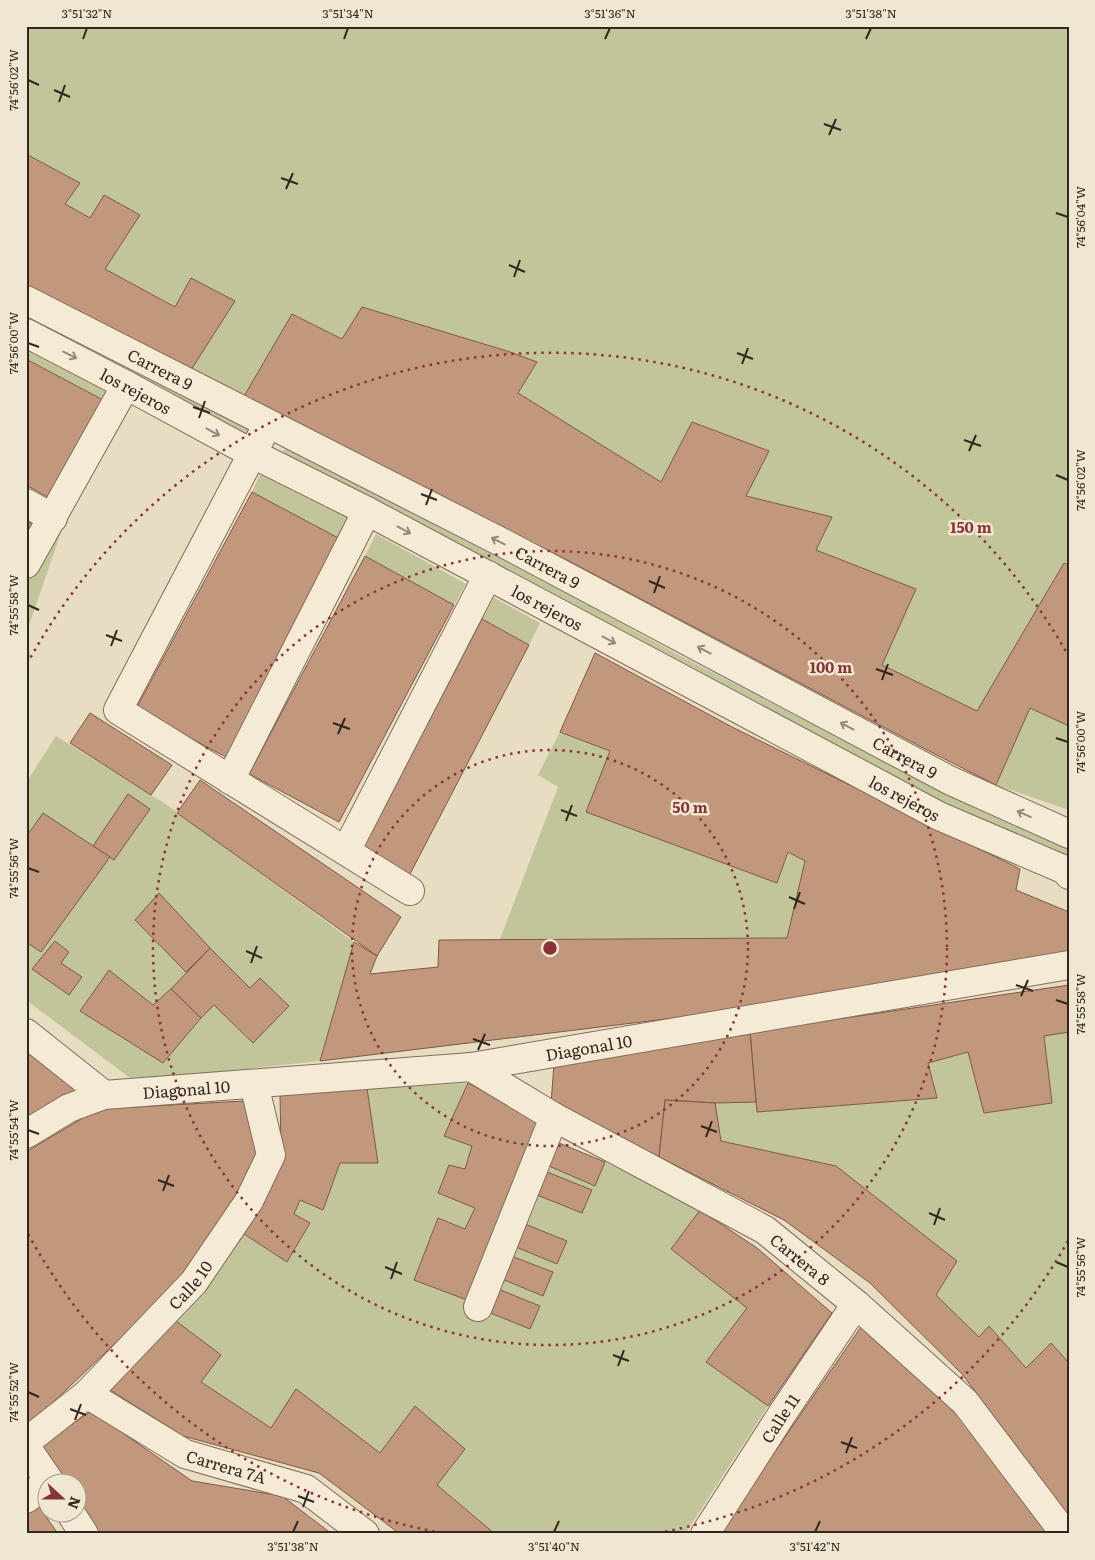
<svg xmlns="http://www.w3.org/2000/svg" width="1095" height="1560" font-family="Literata,serif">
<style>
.green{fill:#c1c599}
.building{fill:#c2987d;stroke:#7c5945}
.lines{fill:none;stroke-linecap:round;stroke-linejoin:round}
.minor-casing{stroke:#806e5c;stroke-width:30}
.minor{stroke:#f4ead5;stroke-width:28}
.oneway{stroke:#93887a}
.ticks{fill:none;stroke:#32271e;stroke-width:2}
.ring{fill:none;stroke:#883336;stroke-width:2.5;stroke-dasharray:2.5 5}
.labels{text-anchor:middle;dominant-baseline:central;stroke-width:5;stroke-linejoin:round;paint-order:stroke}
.street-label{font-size:16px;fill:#32271e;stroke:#f0e7d2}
.centre{fill:#883336;stroke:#f0e7d2;stroke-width:2.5}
.ring-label{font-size:15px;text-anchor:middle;font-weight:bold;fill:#883336;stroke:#f0e7d2;stroke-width:5;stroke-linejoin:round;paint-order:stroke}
.neatline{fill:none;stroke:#32271e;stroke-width:2}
.ticks-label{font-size:12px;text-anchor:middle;fill:#32271e}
</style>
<rect width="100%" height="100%" fill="#e8dcc3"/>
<g class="green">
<path d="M26 26H1069V565L1064 564 977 711 882 665 816 550 832 517 746 496 769 451 692 422 661 482 518 393 536 363 342 339 292 314 243 398 189 373 234 301 191 278 175 307 105 269 140 215 90 218 65 204 80 183 26 154Z"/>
<path d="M26 310 252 428 248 437 26 321Z"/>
<path d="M26 343 112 388 105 401 26 359Z"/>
<path d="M125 397 134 400 61 532 26 634 31 660 26 658V574Z"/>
<path d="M288 444 428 517 677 654 901 770 1069 845V857L896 781 281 455Z"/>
<path d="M262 470 353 519 342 540 252 492Z"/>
<path d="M376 534 466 584 454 605 365 556Z"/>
<path d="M493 597 540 623 529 645 482 619Z"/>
<path d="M1030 708 1069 726V810L996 785Z"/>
<path d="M560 732 610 751 587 812 777 883 789 852 805 861 787 938 500 939 558 787 538 775Z"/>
<path d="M56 736 167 805 354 942 320 1061 134 1081 26 1000V783Z"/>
<path d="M1069 1032V1363L1051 1343 1026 1368 989 1326 979 1337 936 1295 957 1261 836 1166 721 1141 715 1103 756 1102 757 1112 936 1098 928 1063 968 1052 984 1113 1052 1103 1044 1036Z"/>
<path d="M468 1083 445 1136 472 1146 465 1169 449 1165 438 1193 475 1208 465 1229 438 1219 414 1280 467 1300 488 1312 530 1329 540 1306 498 1289 502 1279 553 1272 511 1256 516 1247 557 1264 567 1242 525 1224 537 1195 582 1213 592 1190 547 1172 549 1166 595 1185 605 1162 700 1210 671 1249 747 1308 706 1362 768 1406 685 1534H495L437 1485 464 1449 415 1407 380 1453 296 1390 271 1428 201 1382 176 1321 244 1234 287 1262 310 1224 294 1214 300 1200 323 1210 367 1088Z"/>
</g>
<g class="building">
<path d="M26 154 80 183 65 204 90 218 104 195 140 215 105 269 175 307 191 278 235 301 189 373 26 286Z"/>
<path d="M362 307 507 351 537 362 518 393 661 482 692 422 769 451 746 496 832 517 816 550 916 589 882 665 977 711 1064 563 1069 565V726L1030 708 996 785 929 751 565 559 243 398 292 314 342 339Z"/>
<path d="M26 359 105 401 51 499 26 485Z"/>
<path d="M252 492 342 540 226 757 136 709Z"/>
<path d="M26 521 32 524 26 535Z"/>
<path d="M365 556 454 605 339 822 249 774Z"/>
<path d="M482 619 529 645 410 874 362 850Z"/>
<path d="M595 653 732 727 1020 869 1016 890 1069 912V952L699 1015 320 1061 354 942 377 956 370 974 438 967 439 940 787 938 805 861 788 852 777 883 586 812 610 751 560 732Z"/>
<path d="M90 713 172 765 151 795 70 743Z"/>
<path d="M200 780 401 917 377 956 177 813Z"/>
<path d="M128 794 150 809 114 860 93 846Z"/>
<path d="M43 813 110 857 41 952 26 942V837Z"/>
<path d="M159 893 210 948 186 972 135 920Z"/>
<path d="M55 941 69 952 61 963 82 977 69 995 32 969Z"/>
<path d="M210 948 250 988 260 978 289 1006 253 1043 214 1005 201 1018 171 989Z"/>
<path d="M109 970 153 1005 171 989 201 1018 163 1063 80 1011Z"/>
<path d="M1069 985V1032L1044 1036 1052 1103 984 1113 968 1052 928 1063 937 1098 757 1112 750 1032Z"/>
<path d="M750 1032 756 1102 715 1103 665 1100 659 1157 551 1104 554 1064Z"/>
<path d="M26 1044 81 1091 26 1124Z"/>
<path d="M468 1083 539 1121 467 1300 414 1280 438 1218 465 1229 475 1208 438 1193 449 1165 465 1169 472 1146 444 1136Z"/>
<path d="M367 1088 378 1163H340L323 1210 300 1200 294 1214 310 1223 287 1262 244 1234 281 1150 280 1094Z"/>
<path d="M665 1100 715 1103 721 1141 836 1166 957 1261 936 1295 979 1337 989 1326 1026 1368 1051 1343 1069 1363V1516L962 1374 870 1283 784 1220 659 1157Z"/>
<path d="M244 1101 261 1156 186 1276 27 1427 26 1152 98 1109Z"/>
<path d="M559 1143 605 1162 595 1186 549 1166Z"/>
<path d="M547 1172 592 1190 582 1213 537 1195Z"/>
<path d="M700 1210 757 1248 832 1313 768 1406 706 1362 747 1308 671 1249Z"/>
<path d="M525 1224 567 1241 557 1264 516 1247Z"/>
<path d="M511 1256 553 1272 543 1296 502 1279Z"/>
<path d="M498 1289 540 1306 530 1329 488 1312Z"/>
<path d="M176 1321 221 1355 201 1382 271 1428 296 1389 380 1453 415 1406 465 1449 437 1485 495 1534H400L319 1473 183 1436 110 1390Z"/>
<path d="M861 1327 957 1410 1048 1534H718Z"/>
<path d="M91 1411 192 1481 282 1496 332 1534H100L78 1499V1482H67L42 1445Z"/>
<path d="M36 1502 58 1534H26V1510Z"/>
</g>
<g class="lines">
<defs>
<g id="minor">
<path id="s1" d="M26 300 507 545 949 780 1069 834"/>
<path id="s2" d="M26 333 126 385 253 454 367 511 939 816 1065 870 1069 875"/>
<path d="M261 437 118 710 410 891"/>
<path d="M26 503 53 518"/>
<path d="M26 564 126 385"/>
<path d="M230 780 367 511"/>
<path d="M346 851 488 575"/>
<path d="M26 1033 104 1095"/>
<path id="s3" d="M471 1067 554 1117 765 1230 856 1304 965 1402 1065 1534"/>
<path id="s4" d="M26 1134 69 1108 104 1095 471 1067 1069 965"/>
<path d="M478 1307 554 1117"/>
<path id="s5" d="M87 1394 185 1454 306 1489 365 1534"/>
<path id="s6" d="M26 1442 87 1394 194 1282 249 1201 271 1155 254 1084"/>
<path d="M26 1447 50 1482"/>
<path d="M26 1499 49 1481"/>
<path d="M70 1512 84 1534"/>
<path id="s7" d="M705 1534 782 1414 856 1304"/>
</g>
</defs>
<use href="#minor" class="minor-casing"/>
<use href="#minor" class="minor"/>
</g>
<defs><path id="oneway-shaft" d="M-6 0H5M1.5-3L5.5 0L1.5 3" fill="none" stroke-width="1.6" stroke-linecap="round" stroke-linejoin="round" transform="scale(1.25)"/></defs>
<g class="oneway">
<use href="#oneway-shaft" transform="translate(70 355) rotate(27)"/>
<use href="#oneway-shaft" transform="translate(213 432) rotate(29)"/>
<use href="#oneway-shaft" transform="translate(404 530) rotate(28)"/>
<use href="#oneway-shaft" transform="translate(498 541) rotate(-153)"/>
<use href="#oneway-shaft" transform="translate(609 640) rotate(28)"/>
<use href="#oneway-shaft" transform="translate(704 650) rotate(-152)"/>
<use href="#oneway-shaft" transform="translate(847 726) rotate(-152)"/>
<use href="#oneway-shaft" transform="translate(1024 814) rotate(-156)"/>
</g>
<path class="ticks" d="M83 39 87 28M344 39 348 28M605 39 610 28M866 39 871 28M28 80 39 85M54 90 70 97M59 102 65 85M824 124 841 130M829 135 836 119M281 178 298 184M286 189 293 173M1056 213 1068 217M509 265 525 272M514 277 520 260M28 343 39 347M737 353 753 359M742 364 748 348M193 407 210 413M199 418 205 401M964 440 981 446M969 451 976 435M1056 475 1068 480M421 494 437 500M426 505 432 489M649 581 665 588M654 593 660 576M28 605 39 610M106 635 122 641M111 646 117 630M876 669 893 675M882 680 888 664M333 723 350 729M338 734 345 718M1056 738 1068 742M561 810 577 816M566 821 572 805M28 868 39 872M789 897 805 904M794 909 800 892M246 951 262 958M251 963 257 946M1016 985 1033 991M1021 996 1028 980M1056 1000 1068 1004M473 1039 490 1045M478 1050 485 1034M701 1126 717 1132M28 1130 39 1134M706 1137 712 1121M158 1180 174 1186M163 1191 169 1175M929 1213 945 1220M934 1225 940 1208M1056 1262 1068 1267M385 1267 402 1274M391 1279 397 1262M613 1355 629 1361M618 1366 624 1350M28 1392 39 1397M70 1409 86 1415M75 1420 81 1404M841 1442 857 1448M846 1453 852 1437M298 1496 314 1502M303 1507 309 1491M293 1532 298 1521M554 1532 559 1521M815 1532 820 1521"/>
<g class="ring">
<circle cx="550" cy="948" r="198"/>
<circle cx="550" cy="948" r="397"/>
<path d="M1068 1241A595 595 0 0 1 658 1533M442 1533A595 595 0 0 1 27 1232M27 664A595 595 0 0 1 1068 655"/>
</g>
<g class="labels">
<g class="street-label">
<text stroke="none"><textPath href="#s1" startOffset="151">Carrera 9</textPath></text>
<text stroke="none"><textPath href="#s2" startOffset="124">los rejeros</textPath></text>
<text stroke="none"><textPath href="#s1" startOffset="586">Carrera 9</textPath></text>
<text stroke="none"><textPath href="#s2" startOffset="589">los rejeros</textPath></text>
<text stroke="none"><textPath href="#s1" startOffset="991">Carrera 9</textPath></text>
<text stroke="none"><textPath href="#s2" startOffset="994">los rejeros</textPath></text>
<text stroke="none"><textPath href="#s4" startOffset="575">Diagonal 10</textPath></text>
<text stroke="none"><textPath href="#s4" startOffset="170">Diagonal 10</textPath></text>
<text stroke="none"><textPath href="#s3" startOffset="382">Carrera 8</textPath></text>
<text stroke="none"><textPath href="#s6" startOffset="228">Calle 10</textPath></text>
<text stroke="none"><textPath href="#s7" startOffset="138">Calle 11</textPath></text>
<text stroke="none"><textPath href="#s5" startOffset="158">Carrera 7A</textPath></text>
</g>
</g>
<circle cx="550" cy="948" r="8" class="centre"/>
<g class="ring-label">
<text x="971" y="533">150 m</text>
<text x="831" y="673">100 m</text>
<text x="690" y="813">50 m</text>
</g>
<rect width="1095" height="1560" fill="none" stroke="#f0e7d2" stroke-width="55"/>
<g transform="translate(62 1498) rotate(111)"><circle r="24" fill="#f0e7d2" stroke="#a49a8a"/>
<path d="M0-4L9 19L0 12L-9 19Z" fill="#883336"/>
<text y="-8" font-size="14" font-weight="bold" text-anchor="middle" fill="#32271e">N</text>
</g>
<rect x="28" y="28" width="1040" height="1504" class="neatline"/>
<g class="ticks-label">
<text x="87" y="18">3°51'32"N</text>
<text x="348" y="18">3°51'34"N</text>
<text x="610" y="18">3°51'36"N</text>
<text x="871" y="18">3°51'38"N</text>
<text transform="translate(14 80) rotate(-90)" y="4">74°56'02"W</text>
<text transform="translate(1081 217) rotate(-90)" y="4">74°56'04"W</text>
<text transform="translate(14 343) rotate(-90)" y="4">74°56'00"W</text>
<text transform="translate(1081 480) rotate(-90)" y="4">74°56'02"W</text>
<text transform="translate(14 605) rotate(-90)" y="4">74°55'58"W</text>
<text transform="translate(1081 742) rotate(-90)" y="4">74°56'00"W</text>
<text transform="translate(14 868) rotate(-90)" y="4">74°55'56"W</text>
<text transform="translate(1081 1004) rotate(-90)" y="4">74°55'58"W</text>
<text transform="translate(14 1130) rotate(-90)" y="4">74°55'54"W</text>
<text transform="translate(1081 1267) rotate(-90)" y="4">74°55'56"W</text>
<text transform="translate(14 1392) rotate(-90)" y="4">74°55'52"W</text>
<text x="293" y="1551">3°51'38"N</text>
<text x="554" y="1551">3°51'40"N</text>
<text x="815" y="1551">3°51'42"N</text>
</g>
</svg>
